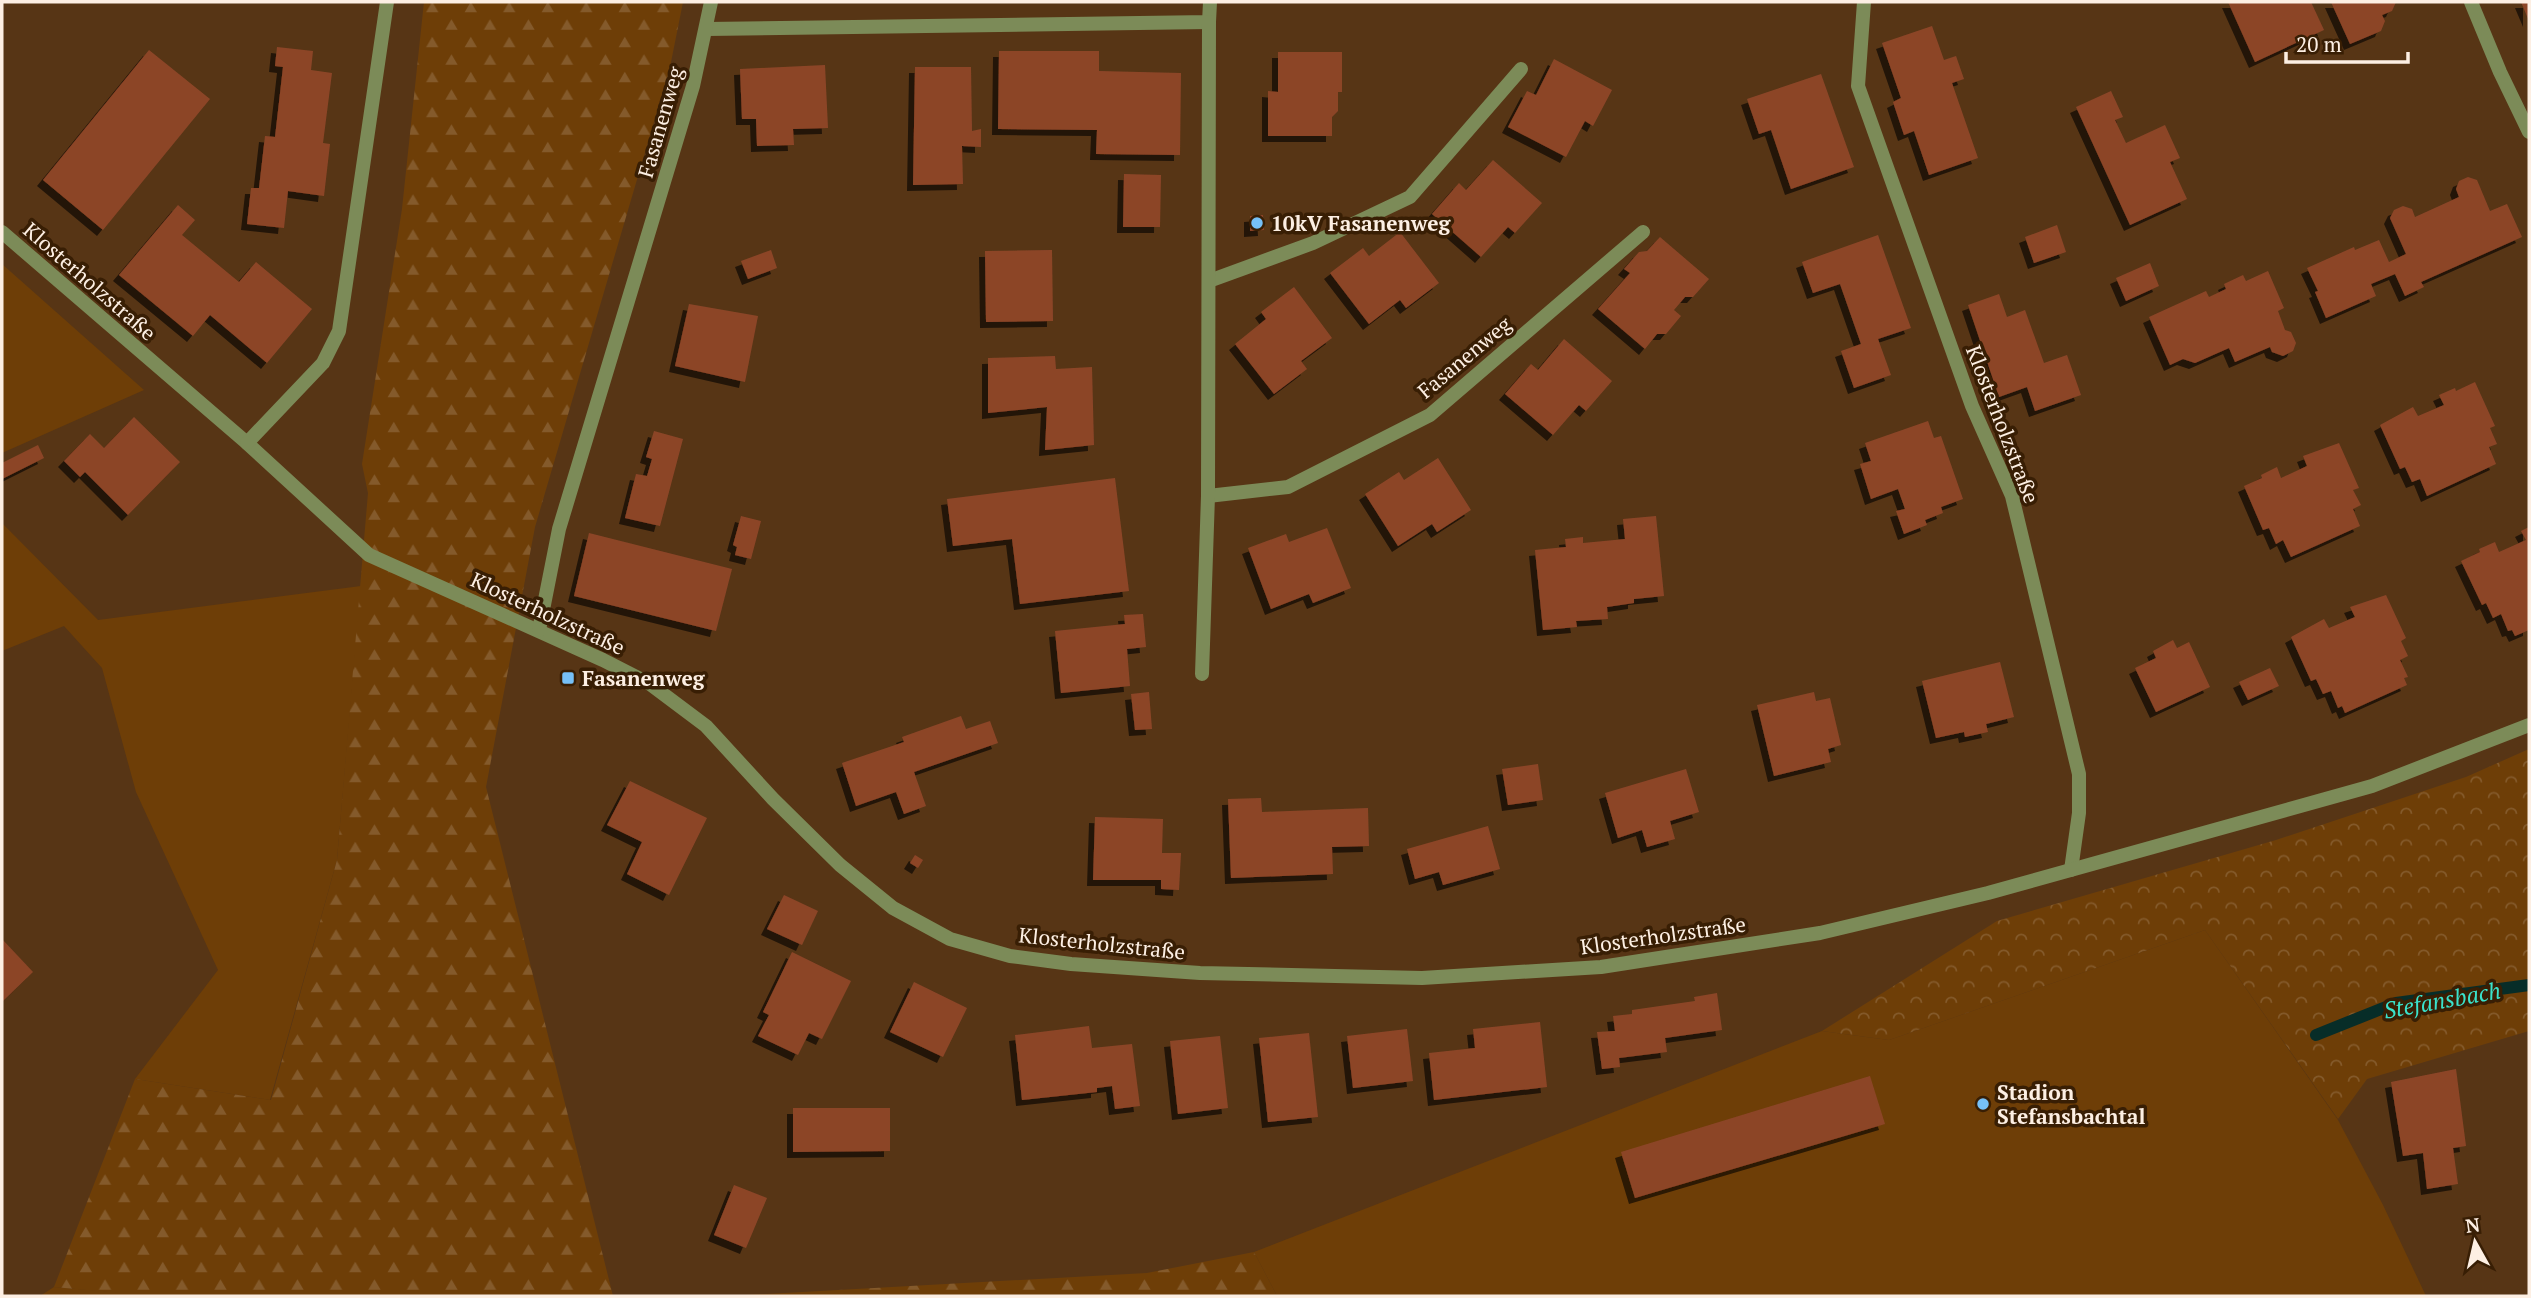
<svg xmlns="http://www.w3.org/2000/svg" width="2531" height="1298" font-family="'PT Serif',serif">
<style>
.green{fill:#6e3e07}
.forest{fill:url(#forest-firs)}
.park{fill:url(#park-crowns)}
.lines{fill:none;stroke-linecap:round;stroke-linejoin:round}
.stream{stroke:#072d28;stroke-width:12}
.building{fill:#8c4528;filter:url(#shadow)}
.street{stroke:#7c8b58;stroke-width:14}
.poi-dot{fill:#76c0f7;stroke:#381e04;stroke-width:2.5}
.labels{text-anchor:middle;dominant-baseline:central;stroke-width:7;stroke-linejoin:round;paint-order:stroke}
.street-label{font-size:21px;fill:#fdefe3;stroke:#381e04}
.poi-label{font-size:21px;font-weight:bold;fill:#fdefe3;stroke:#381e04;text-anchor:start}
.water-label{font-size:23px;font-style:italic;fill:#3ae2cc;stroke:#381e04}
</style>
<defs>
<pattern id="forest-firs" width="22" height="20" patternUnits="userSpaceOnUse" patternTransform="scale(1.75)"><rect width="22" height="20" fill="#6e3e07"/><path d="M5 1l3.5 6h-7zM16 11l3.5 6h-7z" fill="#845a2b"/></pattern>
<pattern id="park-crowns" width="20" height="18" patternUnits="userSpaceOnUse" patternTransform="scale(1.75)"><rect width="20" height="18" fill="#6e3e07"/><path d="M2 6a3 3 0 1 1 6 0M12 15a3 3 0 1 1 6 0" fill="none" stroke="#845a2b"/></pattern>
<filter id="shadow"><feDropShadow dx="-6" dy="6" stdDeviation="0" flood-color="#0009"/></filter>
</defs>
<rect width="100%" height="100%" fill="#573515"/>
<g class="green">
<path d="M2 264 144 390 2 453Z"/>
<path d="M2 523 98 620 361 586 337 860 270 1100 135 1079 218 970 136 792 102 668 64 626 2 651Z"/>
<path d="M2205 930 2338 1120 2383 1205 2426 1296H1277L1254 1252 1822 1031 1889 1040Z"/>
<path d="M54 1287 151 1295 40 1296Z"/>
</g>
<g class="forest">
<path d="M424 2H683L670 67 535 527 486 787 613 1296H151L54 1287 135 1079 271 1100 337 860 368 493 362 464 402 209Z"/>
<path d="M1254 1252 1277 1296H728L1147 1273Z"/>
</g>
<path class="park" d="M2529 749V1031L2367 1079 2338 1119 2205 930 1889 1040 1822 1031 1997 921 2276 840 2466 777Z"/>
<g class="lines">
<path class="stream" d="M2316 1035 2396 1003 2529 985"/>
</g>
<g class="building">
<path d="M2228 2H2311L2324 30 2255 62Z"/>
<path d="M2331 2H2396L2392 11 2382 15 2385 21 2381 31 2350 44Z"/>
<path d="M2521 2H2529V21Z"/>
<path d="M1932 26 1944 60 1956 56 1964 79 1952 83 1978 158 1929 175 1914 131 1904 135 1893 102 1901 98 1882 43Z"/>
<path d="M277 47 313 51 311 70 332 73 323 143 330 144 324 196 288 191 284 228 247 224 251 188H259L265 136 275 137 283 67 275 66Z"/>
<path d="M149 50 210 99 103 230 43 180Z"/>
<path d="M999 51H1099V71L1181 73 1180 155 1096 154 1097 130 998 129Z"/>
<path d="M1278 52H1342V92H1338V111L1332 117V136H1268V91L1278 92Z"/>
<path d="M1554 59 1612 90 1593 126 1585 121 1566 157 1508 127 1527 91 1536 95Z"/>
<path d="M825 65 828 128 793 129 794 145 757 146 756 119H742L740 69Z"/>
<path d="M915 67H971L972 131 981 129V147L962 146 963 184 913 185Z"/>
<path d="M1821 74 1854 167 1791 189 1771 130 1759 134 1747 99Z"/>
<path d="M2111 91 2123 117 2115 120 2126 143 2165 125 2180 158 2170 162 2187 199 2130 225 2076 107Z"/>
<path d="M1493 160 1542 203 1515 233 1508 227 1481 257 1432 214 1459 183 1466 190Z"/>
<path d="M1124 174 1161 175 1160 227H1123Z"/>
<path d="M2468 177 2477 180 2490 211 2507 204 2522 237 2421 282 2424 287 2405 296 2395 274 2371 284 2376 296 2326 318 2315 292 2318 291 2307 268 2354 247 2355 250 2379 240 2389 262 2406 254 2390 218 2394 210 2403 206 2412 209 2415 217 2459 197 2456 189 2459 181Z"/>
<path d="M178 205 195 220 182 235 239 282 256 262 312 309 267 363 210 315 193 336 119 275Z"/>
<path d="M1263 215 1264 230 1250 231V216Z"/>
<path d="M2057 225 2066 252 2034 263 2025 237Z"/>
<path d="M1400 232 1439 283 1406 308 1400 300 1369 324 1330 273 1363 248 1369 256Z"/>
<path d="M1878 235 1911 328 1878 339 1891 375 1854 388 1841 351 1861 344 1840 284 1813 293 1802 262Z"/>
<path d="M1660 237 1709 279 1693 297H1685L1674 310 1681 316 1666 334H1657L1645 349 1598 309 1630 273 1624 269 1639 252 1647 251Z"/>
<path d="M771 250 777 268 748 279 741 261Z"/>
<path d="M1052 250 1053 321 986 322 985 251Z"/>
<path d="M2150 263 2159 286 2126 301 2116 278Z"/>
<path d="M2268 271 2284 308 2278 311 2285 330 2291 332 2296 343 2293 351 2283 356 2272 352 2270 347 2235 362 2229 348 2195 363 2183 359 2170 365 2149 317 2206 291 2209 297 2226 289 2224 284 2243 275 2246 281Z"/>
<path d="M1294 287 1332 338 1301 361 1307 369 1274 394 1235 344 1266 319 1261 312Z"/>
<path d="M1999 294 2007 317 2025 310 2044 363 2067 355 2081 395 2035 411 2027 387 1999 397 1968 305Z"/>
<path d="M689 304 758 316 745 382 675 366Z"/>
<path d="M1564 339 1612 381 1586 411 1579 405 1553 435 1505 394 1531 364 1538 370Z"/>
<path d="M1055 356 1056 369 1092 367 1094 445 1045 450 1047 407 988 413V358Z"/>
<path d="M2475 382 2495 426 2490 428 2497 444 2489 447 2496 464 2427 496 2420 479 2412 482 2405 467 2400 469 2380 425 2413 407 2418 416 2444 405 2439 395 2455 388 2456 391Z"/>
<path d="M134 417 180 462 128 515 85 472 80 477 64 461 90 434 104 448Z"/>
<path d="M1928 421 1934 438 1941 436 1963 499 1941 507 1943 513 1925 520 1927 525 1904 534 1896 511 1905 509 1898 489 1871 499 1860 464 1871 461 1865 443Z"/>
<path d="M654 431 683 439 660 526 625 518 636 474 647 476 652 459 646 457Z"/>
<path d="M2339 443 2359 488 2353 490 2361 505 2353 509 2360 526 2291 557 2283 540 2276 544 2269 528 2263 530 2244 486 2262 478 2261 475 2277 467 2281 478 2307 466 2303 456Z"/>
<path d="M38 445 44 458 2 479V463Z"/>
<path d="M1438 458 1471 510 1437 532 1432 524 1398 546 1365 494 1399 472 1404 480Z"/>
<path d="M1115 478 1129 591 1020 604 1012 539 953 546 947 499Z"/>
<path d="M741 516 761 521 751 559 735 555 737 547 733 545Z"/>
<path d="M1656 516 1664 596 1634 599V603L1607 607 1608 619 1576 621 1577 627 1543 630 1535 550 1566 547 1565 539 1583 537V543L1625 539 1623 519Z"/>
<path d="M2529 527V630L2515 636 2512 630 2508 631 2501 614 2493 618 2486 603 2482 605 2461 561 2480 552 2479 549 2495 542 2499 552 2526 540 2521 531Z"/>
<path d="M1327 528 1351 588 1313 603 1309 594 1271 609 1248 548 1286 534 1289 542Z"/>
<path d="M589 533 732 569 716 631 574 596Z"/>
<path d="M2386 595 2406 638 2401 641 2408 656 2400 660 2408 677 2404 678 2407 685 2345 713 2342 706 2338 708 2331 691 2323 694 2316 679 2311 681 2291 637 2324 619 2329 628 2355 617 2350 607Z"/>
<path d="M1143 614 1146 647 1127 649 1130 686 1061 693 1055 631 1125 624 1124 615Z"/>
<path d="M2173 640 2177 648 2189 642 2210 687 2156 712 2135 668 2156 658 2153 651Z"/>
<path d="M2000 662 2014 717 1986 724 1988 732 1965 737 1964 732 1936 738 1922 681Z"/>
<path d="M2270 668 2279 686 2248 700 2239 682Z"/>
<path d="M1149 692 1152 729 1135 730 1131 694Z"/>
<path d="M1814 692 1816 701 1830 698 1841 745 1828 749 1831 762 1774 776 1757 705Z"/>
<path d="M961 716 966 729 990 721 998 743 914 772 926 806 904 814 896 792 856 806 842 763 904 742 902 737Z"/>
<path d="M1538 764 1543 800 1508 805 1502 769Z"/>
<path d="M1686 769 1699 812 1670 821 1675 839 1647 847 1642 830 1618 838 1605 793Z"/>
<path d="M630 781 707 818 669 895 627 874 642 842 607 825Z"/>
<path d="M1261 798 1262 812 1368 808 1369 846 1332 847 1333 874 1231 878 1228 799Z"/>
<path d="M1095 817 1163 819 1162 853H1181L1179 890 1161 889V880H1093Z"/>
<path d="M1488 826 1500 869 1443 885 1439 872 1415 879 1407 849Z"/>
<path d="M915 855 923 860 918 868 910 863Z"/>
<path d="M784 895 818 911 802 945 767 929Z"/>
<path d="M2 939 33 972 2 1002Z"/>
<path d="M792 952 851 981 822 1039 809 1033 798 1055 758 1036 769 1015 763 1012Z"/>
<path d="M914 982 967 1008 943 1057 890 1032Z"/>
<path d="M1717 993 1722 1030 1665 1038 1667 1052 1619 1058 1620 1067 1602 1069 1597 1032 1615 1031 1613 1016 1632 1014V1010L1695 1001 1694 997Z"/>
<path d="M1540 1022 1547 1087 1434 1100 1429 1053 1475 1048 1473 1029Z"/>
<path d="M1089 1026 1092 1048 1132 1044 1140 1106 1115 1109 1112 1086 1097 1088V1092L1022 1100 1015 1035Z"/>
<path d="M1407 1029 1413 1081 1353 1088 1347 1036Z"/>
<path d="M1309 1033 1318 1117 1268 1122 1259 1038Z"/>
<path d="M1220 1036 1228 1108 1178 1114 1170 1041Z"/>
<path d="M2456 1069 2466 1146 2453 1148 2458 1184 2427 1189 2423 1153 2403 1156 2391 1082Z"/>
<path d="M1870 1076 1885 1124 1635 1198 1621 1152Z"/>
<path d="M793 1108H890V1151L793 1152Z"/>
<path d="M734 1185 767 1198 746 1248 714 1235Z"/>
</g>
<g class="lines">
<g class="street">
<path d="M1864 2 1858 86 1972 406 2012 496 2079 774V813L2071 870"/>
<path d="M2471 2 2500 72 2529 132"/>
<path d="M707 29 1209 22 1210 2"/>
<path d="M2 232 247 443 369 555 603 660 650 684 706 726 773 799 840 865 893 908 950 939 1010 956 1071 964 1200 973 1422 978 1601 967 1820 933 1988 893 2372 786 2529 725"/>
<path d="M1209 281 1313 243 1410 197 1521 69"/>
<path d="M247 443 323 363 339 331 387 2"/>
<path d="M1208 496 1288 487 1430 415 1643 232"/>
<path d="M539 630 559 529 693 86 711 2"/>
<path d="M1202 674 1208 496 1209 22"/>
</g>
</g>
<g class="poi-dot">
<circle cx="1257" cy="223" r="7"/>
<rect x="561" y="671" width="14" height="14" rx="3.5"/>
<circle cx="1983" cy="1104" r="7"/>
</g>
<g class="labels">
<g class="street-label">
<text transform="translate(660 122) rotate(-74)">Fasanenweg</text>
<text transform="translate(90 281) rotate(41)">Klosterholzstraße</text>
<text transform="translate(1464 357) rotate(-40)">Fasanenweg</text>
<text transform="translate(2003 424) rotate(69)">Klosterholzstraße</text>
<text transform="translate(548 613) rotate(25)">Klosterholzstraße</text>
<text transform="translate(1663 935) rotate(-8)">Klosterholzstraße</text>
<text transform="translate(1102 943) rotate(6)">Klosterholzstraße</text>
</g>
<g class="poi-label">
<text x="1271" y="223">10kV Fasanenweg</text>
<text x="582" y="678">Fasanenweg</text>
<text x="1997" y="1092">Stadion<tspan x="1997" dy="24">Stefansbachtal</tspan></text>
</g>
<g class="water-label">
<text transform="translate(2442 1000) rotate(-10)">Stefansbach</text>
</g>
</g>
<rect width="2531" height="1298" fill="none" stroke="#fdefe3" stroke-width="7"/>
<g transform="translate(2475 1242) rotate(352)" stroke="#381e04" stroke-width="5" paint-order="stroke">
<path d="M0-5L12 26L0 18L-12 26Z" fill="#fdefe3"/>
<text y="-10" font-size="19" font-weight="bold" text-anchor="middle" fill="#fdefe3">N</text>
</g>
<path d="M2286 52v10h122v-10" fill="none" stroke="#fdefe3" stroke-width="3.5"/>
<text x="2296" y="52" font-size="21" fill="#fdefe3" stroke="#381e04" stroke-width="5" paint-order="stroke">20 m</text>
</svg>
